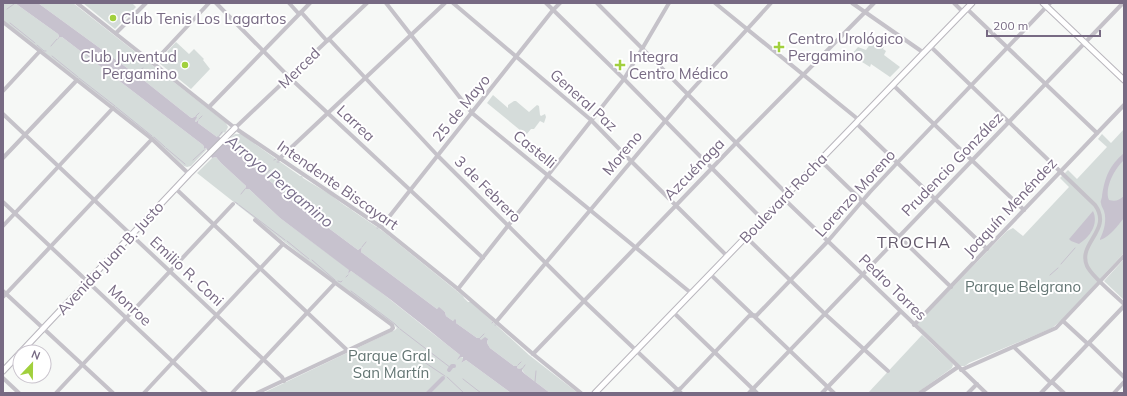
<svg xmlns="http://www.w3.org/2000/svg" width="1127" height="396" font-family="Mulish,sans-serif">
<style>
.green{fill:#d5dcda}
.water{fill:#c7c2ce}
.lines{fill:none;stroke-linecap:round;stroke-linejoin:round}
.stream{stroke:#c7c2ce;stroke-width:1}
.canal{stroke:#c7c2ce;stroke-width:4}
.major-casing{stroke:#b9b6bd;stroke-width:7}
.minor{stroke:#c5c2c9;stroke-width:4}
.major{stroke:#fff;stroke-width:5}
.poi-dot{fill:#a1d03d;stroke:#fff;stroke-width:1.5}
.labels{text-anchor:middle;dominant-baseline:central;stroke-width:4;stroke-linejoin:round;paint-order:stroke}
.poi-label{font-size:15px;fill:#776a83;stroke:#fff;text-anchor:start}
.street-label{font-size:15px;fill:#776a83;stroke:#fff}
.park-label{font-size:15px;fill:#647674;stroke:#fff}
.water-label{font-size:16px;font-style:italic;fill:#7a708c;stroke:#fff}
.neighbourhood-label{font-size:16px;letter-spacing:1px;fill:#615769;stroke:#fff}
</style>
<rect width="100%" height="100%" fill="#f6f8f6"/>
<g class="green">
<path d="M3 3H15L19 6 58 34 59 36 57 39 60 37H62L203 145 204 147V149L205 148 207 149 191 166 187 167 184 166 151 136 3 20Z"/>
<path d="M38 3H73L226 123 228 127 225 133 224 132 219 137H217L198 123 199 119 196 122 195 121 196 116 192 118 190 117 141 78 138 75 140 73 138 71 136 73H134Z"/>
<path d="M83 3H132L136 7 115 29Z"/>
<path d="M873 40 884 47 883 49 886 51 884 55 900 67 890 77 871 64 870 67 851 55 858 47 866 50Z"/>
<path d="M176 42 189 54 194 49 204 59 203 60 210 69 191 89 158 62Z"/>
<path d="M493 95 508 108V105L514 101H516L529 112 537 105 539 106 540 115 541 116 545 114 546 117 544 123 540 121 534 129H531L526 135 487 103Z"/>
<path d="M1124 129V253L1062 320 1052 328 969 363 965 366H960L917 324 1007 231 1013 228 1023 236 1069 187 1060 178 1068 170 1077 179 1107 147 1098 139 1102 134 1111 143Z"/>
<path d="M235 134H241L300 176H302L303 178C312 184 322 189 331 195 338 200 344 206 351 209L353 211 384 232 463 296 464 298 468 302H471L529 355 578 393H550L525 374 522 370 517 368 518 365 516 366H514L490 348 487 343 488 340H481L480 338H477L456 323V320L453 321 446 316 445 312 439 308 437 309 361 252 362 247 358 250 303 209 265 177 266 174 263 175 262 174 230 145 231 143 229 144 227 143 232 139 231 137Z"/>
<path d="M216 157 221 163 246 186 245 189H249L280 218 350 270 348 274 351 271 373 286 460 355 459 358 461 357 464 358 461 363 466 360 511 393H263L395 330 397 328 394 325 310 262 197 173 212 158Z"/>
<path d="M1124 259V300L1105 282 1104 281Z"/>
<path d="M922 335 952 363 953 365 952 368 917 393H868Z"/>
</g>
<g class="water">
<path d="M14 3H38L134 73H136L140 70 141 71 138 75 141 78 190 117 192 118 196 116 197 117 195 121 196 122 199 119 198 123 217 137 218 136 228 144 231 142 232 143 230 146 262 174 263 175 266 174 265 177 303 209 358 250 362 247 361 252 437 309 439 307 445 312 446 316 453 321 455 319 456 320V323L477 338H480L481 340 485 337 488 339 487 343 490 348 514 366H516L518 365 517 368 520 369 522 368V371L525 374 550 393H511L466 360 461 363 463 359V357H461L457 360 460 355C424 326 389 297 351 271L348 274 349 270 280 218 249 189H245L246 186 221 163 216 157 212 158 206 148 204 149V147L203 145 62 37H60L57 40 59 36 58 34 19 6 15 3 14 4Z"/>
<path d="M1124 153V160C1115 168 1104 188 1109 200 1116 202 1119 200 1124 196V218C1118 225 1110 237 1100 240V239C1104 231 1107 220 1104 211 1103 208 1101 206 1101 203 1100 201 1102 199 1102 196 1105 177 1109 166 1124 153Z"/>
<path d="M1093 211C1099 224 1090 237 1079 244L1071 241 1069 239 1070 238Z"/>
</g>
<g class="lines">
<g class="stream">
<path d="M7 9 14 4"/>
<path d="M10 23 35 43"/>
<path d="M37 45 44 51H46"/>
<path d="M51 46 57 39"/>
<path d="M52 56 78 77"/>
<path d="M140 70 143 68"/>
<path d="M79 78 115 106"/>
<path d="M116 107 152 136"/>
<path d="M196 116 199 113"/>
<path d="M199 119 202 116"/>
<path d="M219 136 222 132"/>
<path d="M154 137 165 147"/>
<path d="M231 143 233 140"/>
<path d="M166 148 185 164"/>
<path d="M193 160 204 150"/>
<path d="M274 160 276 159"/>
<path d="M277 162H279"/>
<path d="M266 174 270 170"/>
<path d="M241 194 245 189"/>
<path d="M235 202 238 204"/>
<path d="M239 205 285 240"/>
<path d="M377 228H378"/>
<path d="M287 241 309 259"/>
<path d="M362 247 366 242"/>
<path d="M312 260 335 280"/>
<path d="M1061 264 1075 248"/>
<path d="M1050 275 1058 268"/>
<path d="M346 277 348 275"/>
<path d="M338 281 341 282 342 281"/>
<path d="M351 291 395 324 399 328"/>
<path d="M492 323 493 322"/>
<path d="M495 325H496"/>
<path d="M400 329 451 368"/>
<path d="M480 338 484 334"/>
<path d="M424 362 445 376"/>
<path d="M518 365 521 362"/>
<path d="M452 366 453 365"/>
<path d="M522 369 525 365"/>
<path d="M447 377 464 393"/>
<path d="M463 379 481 393"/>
<path d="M535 382 536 371"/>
</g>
<g class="canal">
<path d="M449 370 452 366H454"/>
<path d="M428 393 443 378"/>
</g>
<defs>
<g id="major">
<path d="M1043 3 1124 80"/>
<path d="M21 352 189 174 235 128"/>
<path d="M3 371 20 353"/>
<path d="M595 393 972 3"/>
</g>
</defs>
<use href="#major" class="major-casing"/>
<g class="minor">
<path d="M77 3 235 128 381 227 458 289 533 354 581 393"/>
<path d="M216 3 289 77 483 258"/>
<path d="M289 3 299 14"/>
<path d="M386 3 472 113 691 293"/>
<path d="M453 3 591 120 631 161 727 256"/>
<path d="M546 3 624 79 762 219"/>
<path d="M597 3 787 194"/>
<path d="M715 3 859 120"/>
<path d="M852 3 924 53"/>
<path d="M954 3 963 12"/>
<path d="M966 8 1097 133"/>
<path d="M301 12 327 41"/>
<path d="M3 22 152 139 189 174"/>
<path d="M116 33 146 3"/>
<path d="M329 39 438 156 584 301 681 393"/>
<path d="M930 46 1095 205C1113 230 1077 243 1087 266 1092 277 1115 295 1124 304"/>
<path d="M153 63 209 3"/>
<path d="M893 85 1024 210"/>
<path d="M3 91 40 51"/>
<path d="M209 107 310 3"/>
<path d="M3 114 282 377 284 381"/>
<path d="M856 123 987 249"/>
<path d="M235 128 367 3"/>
<path d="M3 158 77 80"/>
<path d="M279 159 445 3"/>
<path d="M820 160 951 287"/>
<path d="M175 188 347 350"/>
<path d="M783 198 986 393"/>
<path d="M3 202 206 393"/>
<path d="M255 220 283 244 392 325 393 328 391 330 257 393"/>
<path d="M3 226 113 108"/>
<path d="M381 227 553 10 560 3"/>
<path d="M746 237 825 314 888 371"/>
<path d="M710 274 834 393"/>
<path d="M458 289 624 79 642 49 669 3"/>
<path d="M3 291 113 393"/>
<path d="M3 297 152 139"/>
<path d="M673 312 757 393"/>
<path d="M1063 321 1088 344"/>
<path d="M496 322 688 94 771 3"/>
<path d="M914 325 1124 105"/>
<path d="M1089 343 1124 377"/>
<path d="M1014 347 1051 383"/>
<path d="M533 354 736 143 874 3"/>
<path d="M961 370 1056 328 1124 256"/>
<path d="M3 378 19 393"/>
<path d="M1052 382 1064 393"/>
<path d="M56 393 233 204"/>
<path d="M144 393 283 244"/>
<path d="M232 393 335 283"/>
<path d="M674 393 681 388 749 316 757 315 828 241 870 192 898 162 1050 3"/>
<path d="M749 393 1123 3"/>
<path d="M822 393 900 312"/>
<path d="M920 393 958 367"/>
<path d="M968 393 977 384"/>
<path d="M1041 393 1124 306"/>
<path d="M1114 393 1124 382"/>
</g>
<use href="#major" class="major"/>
</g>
<g class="poi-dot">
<circle cx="113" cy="18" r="4"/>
<path d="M777 41h4v4h4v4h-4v4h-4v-4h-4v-4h4z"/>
<circle cx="185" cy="65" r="4"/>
<path d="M618 59h4v4h4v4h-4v4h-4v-4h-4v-4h4z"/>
</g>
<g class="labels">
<g class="poi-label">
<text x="121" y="18">Club Tenis Los Lagartos</text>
<text x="788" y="38">Centro Urológico<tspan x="788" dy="17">Pergamino</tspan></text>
<text x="177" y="56" text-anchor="end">Club Juventud<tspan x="177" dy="17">Pergamino</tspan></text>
<text x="629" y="56">Integra<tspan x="629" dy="17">Centro Médico</tspan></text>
</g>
<g class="street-label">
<text transform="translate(299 68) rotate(-44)">Merced</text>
<text transform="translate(584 100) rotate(42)">General Paz</text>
<text transform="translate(461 108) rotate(-51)">25 de Mayo</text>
<text transform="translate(356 123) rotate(43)">Larrea</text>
<text transform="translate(535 149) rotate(39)">Castelli</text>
<text transform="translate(622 153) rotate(-50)">Moreno</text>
<text transform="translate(952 164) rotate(-46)">Prudencio González</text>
<text transform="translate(694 169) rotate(-46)">Azcuénaga</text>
<text transform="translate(338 185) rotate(35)">Intendente Biscayart</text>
<text transform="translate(488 189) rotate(45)">3 de Febrero</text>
<text transform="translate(855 193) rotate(-48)">Lorenzo Moreno</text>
<text transform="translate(783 198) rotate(-46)">Boulevard Rocha</text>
<text transform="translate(1010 207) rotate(-47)">Joaquín Menéndez</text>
<text transform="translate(110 258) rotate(-47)">Avenida Juan B. Justo</text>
<text transform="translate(187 271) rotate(43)">Emilio R. Coni</text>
<text transform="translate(893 287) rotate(44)">Pedro Torres</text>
<text transform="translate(130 305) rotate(43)">Monroe</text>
</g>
<g class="park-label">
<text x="1023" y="286">Parque Belgrano</text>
<text x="391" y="355">Parque Gral.<tspan x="391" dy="17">San Martín</tspan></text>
</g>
<g class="water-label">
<text transform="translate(280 181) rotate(40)">Arroyo Pergamino</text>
</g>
<g class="neighbourhood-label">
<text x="914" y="242">TROCHA</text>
</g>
</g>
<rect width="1127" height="396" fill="none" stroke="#776a83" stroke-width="8"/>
<g transform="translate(32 364) rotate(22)"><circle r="19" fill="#ffffff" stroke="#c9c3cd"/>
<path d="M0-3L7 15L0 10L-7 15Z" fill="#a1d03d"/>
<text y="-6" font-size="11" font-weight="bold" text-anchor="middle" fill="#776a83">N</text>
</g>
<path d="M987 30v6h113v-6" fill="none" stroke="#776a83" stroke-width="2"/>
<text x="993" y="30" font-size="12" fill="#776a83" stroke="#ffffff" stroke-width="3" paint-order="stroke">200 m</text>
</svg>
